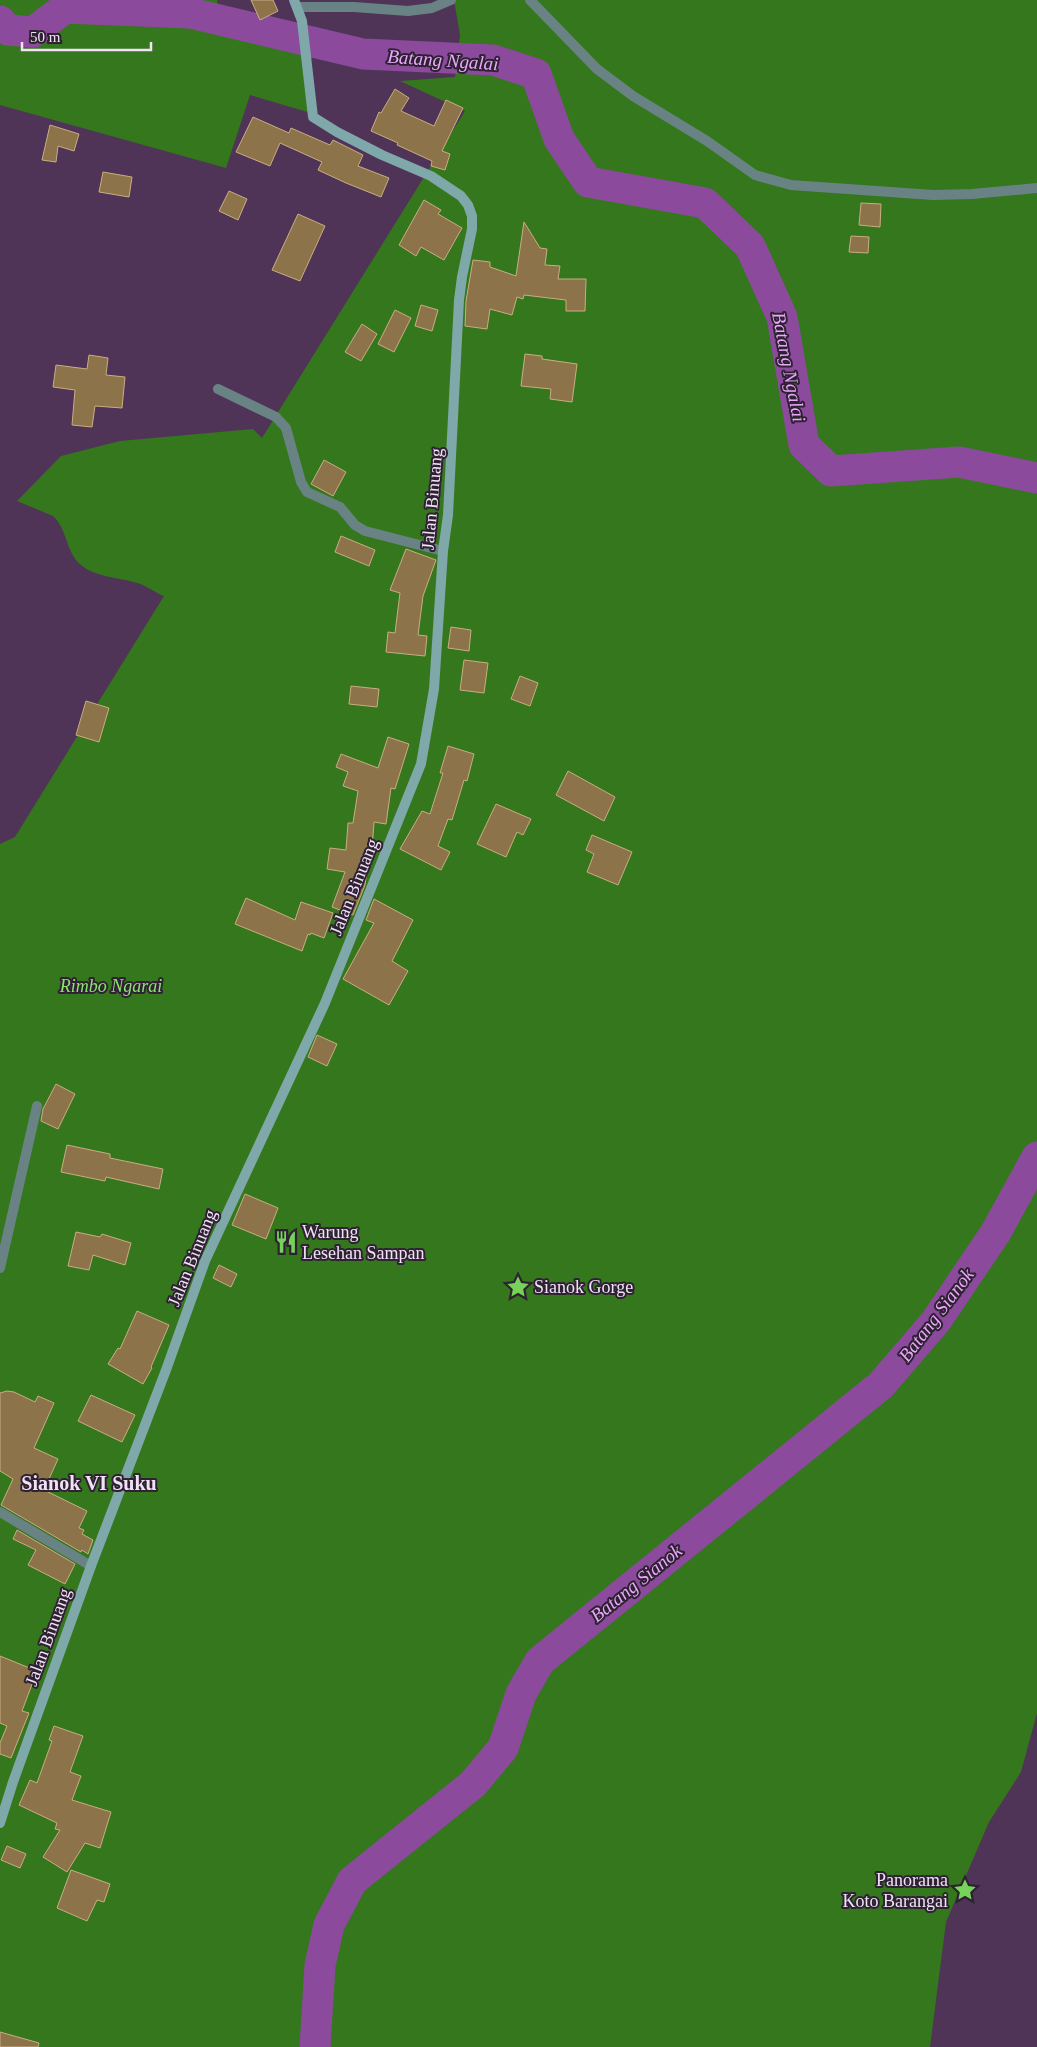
<svg xmlns="http://www.w3.org/2000/svg" width="1037" height="2047" font-family="Georgia,serif">
<style>
.green{fill:#35771d}
.lines{fill:none;stroke-linecap:round;stroke-linejoin:round}
.river{stroke:#8b4a9c;stroke-width:31}
.building{fill:#8d7349;stroke:#c9ae82}
.street{stroke:#698384;stroke-width:10}
.secondary{stroke:#7ea8a9;stroke-width:10}
.labels{text-anchor:middle;dominant-baseline:central;stroke-width:4;stroke-linejoin:round;paint-order:stroke}
.street-label{font-size:18px;fill:#f2e2f7;stroke:#2e2232}
.park-label{font-size:18px;font-style:italic;fill:#8ce372;stroke:#2e2232}
.poi-label{font-size:18px;fill:#f2e2f7;stroke:#2e2232;text-anchor:start}
.water-label{font-size:19px;font-style:italic;fill:#eaa7fc;stroke:#2e2232}
.quarter-label{font-size:20px;font-weight:bold;fill:#f2e2f7;stroke:#2e2232}
</style>
<rect width="100%" height="100%" fill="#4f3457"/>
<g class="green">
<path d="M0 0H217L221 17 260 34 303 46 311 113 250 95 226 168 0 105Z"/>
<path d="M454 0H1037V1713L1021 1772 989 1822 946 1922 930 2047H0V844L15 837 164 596C155 593 146 585 137 583 118 577 89 577 76 560 66 547 66 528 53 516L17 501 61 456 120 441 253 429 262 438 465 111 400 81 455 77 460 35Z"/>
</g>
<g class="lines">
<g class="river">
<path d="M0 21 8 30 33 32 65 8 190 13 363 54 493 60 536 74 559 139 588 182 705 203 750 246 782 317 804 445 831 471 959 462 1037 478"/>
<path d="M315 2047 320 1965 329 1925 352 1881 473 1784 503 1748 521 1694 540 1661 881 1385 936 1321 996 1232 1037 1157"/>
</g>
</g>
<g class="building">
<path d="M251 0H273L278 11 260 20Z"/>
<path d="M395 89 409 98 401 111 434 126 446 100 463 108 442 151 450 154 445 170 431 166 432 161 397 145 398 143 371 131 379 112 381 113Z"/>
<path d="M253 117 289 133 291 128 330 145 333 140 363 155 358 166 389 178 381 197 346 183 318 170 322 162 280 143 270 166 236 152Z"/>
<path d="M50 125 79 134 74 151 58 146 56 162 42 160Z"/>
<path d="M103 172 132 177 129 197 99 192Z"/>
<path d="M229 191 247 199 238 220 219 211Z"/>
<path d="M424 200 441 210 438 214 462 228 444 260 421 247 416 256 399 245Z"/>
<path d="M861 203 881 204 880 227 859 225Z"/>
<path d="M298 214 325 226 300 281 272 270Z"/>
<path d="M524 222 540 248 547 249 545 265 560 266 558 279H586L585 311H566V300L524 295 523 299 517 297 512 315 490 309 487 329 465 326 466 301 473 260 490 262V267L516 276Z"/>
<path d="M851 236 869 237 868 253 849 252Z"/>
<path d="M421 305 438 310 432 331 415 326Z"/>
<path d="M395 310 411 318 394 352 378 344Z"/>
<path d="M362 324 377 334 361 361 345 352Z"/>
<path d="M525 354 542 356V359L577 364 572 402 550 399 551 389 521 386Z"/>
<path d="M89 355 108 358 106 375 125 377 122 408 95 406 92 427 72 425 75 390 53 387 56 365 87 369Z"/>
<path d="M324 460 346 472 333 496 311 484Z"/>
<path d="M341 536 375 550 369 566 335 552Z"/>
<path d="M406 549 436 560 423 596 418 635 427 636 425 656 386 652 388 632 395 633 400 593 390 590Z"/>
<path d="M451 627 471 630 469 651 448 648Z"/>
<path d="M464 660 488 663 484 693 460 690Z"/>
<path d="M520 676 538 683 530 706 511 699Z"/>
<path d="M351 686 379 689 377 707 349 704Z"/>
<path d="M86 701 109 708 99 742 76 735Z"/>
<path d="M388 737 409 744 395 789 391 788 386 824 374 822 372 850H370L365 885 353 915 332 907 345 872 327 869 330 848 346 850 348 823H353L358 791 343 786 348 772 336 767 341 754 378 768Z"/>
<path d="M448 746 474 754 467 781 464 780 452 820 448 819 438 846 450 852 441 870 400 849 422 811 430 814 443 773H440Z"/>
<path d="M568 771 615 797 604 821 556 795Z"/>
<path d="M496 804 531 819 523 835 517 832 506 857 477 844Z"/>
<path d="M592 835 632 852 618 885 587 872 594 854 586 850Z"/>
<path d="M246 898 295 920 301 902 333 913 324 938 311 933 310 935 308 934 302 951 235 924Z"/>
<path d="M374 899 413 920 392 961 408 971 389 1005 343 979 374 923 366 920Z"/>
<path d="M317 1035 337 1044 327 1066 308 1057Z"/>
<path d="M56 1084 75 1094 58 1129 41 1121 43 1109Z"/>
<path d="M67 1145 110 1154V1158L163 1169 159 1189 106 1177 105 1181 61 1172Z"/>
<path d="M245 1194 278 1208 266 1239 232 1225Z"/>
<path d="M76 1232 100 1237 102 1234 131 1243 125 1265 93 1255 89 1270 68 1266Z"/>
<path d="M219 1265 237 1274 231 1287 213 1278Z"/>
<path d="M137 1311 169 1325 151 1367 152 1368 143 1384 108 1364 118 1348 120 1349Z"/>
<path d="M7 1391 14 1392 35 1402 38 1396 54 1403 34 1448 58 1459 44 1490 87 1511 79 1528 84 1530 82 1534 93 1540 88 1554 82 1550 81 1552 1 1505 13 1479 0 1471V1393Z"/>
<path d="M91 1395 135 1415 122 1442 78 1421Z"/>
<path d="M17 1530 75 1564 65 1584 28 1565 36 1550 13 1539Z"/>
<path d="M0 1656 37 1671 22 1711 29 1713 11 1758 0 1754V1743L7 1726 0 1723Z"/>
<path d="M54 1726 83 1736 70 1772 81 1776 72 1800 111 1812 100 1848 85 1843 67 1872 43 1857 60 1830 55 1829 57 1823 19 1805 30 1780 37 1783 52 1741 49 1740Z"/>
<path d="M7 1846 26 1854 20 1868 1 1860Z"/>
<path d="M71 1870 110 1884 104 1902 97 1900 87 1921 57 1908Z"/>
<path d="M0 2032 39 2043 38 2047H0Z"/>
</g>
<g class="lines">
<g class="street">
<path d="M530 0 597 69 633 96 707 141 755 175 791 185 933 195 972 194 1037 188"/>
<path d="M297 7H354L408 11 432 8 451 0"/>
<path d="M218 389 276 417 286 428 301 482 307 492 340 507 355 525 365 531 443 551"/>
<path d="M0 1268 37 1106"/>
<path d="M0 1512 91 1566"/>
</g>
<path class="secondary" d="M0 1823 13 1782 91 1566 166 1370 205 1261 325 1003 421 764 434 689 443 551 448 515 459 300 462 277 472 229V216L468 205 461 196 431 176 382 155 337 132 313 117 302 21 294 0"/>
</g>
<defs>
<symbol id="restaurant-bare" viewBox="-9 -9 18 18"><path d="M-5-6h1v4h1v-4h1v4h1v-4h1v5L-1.5 .5V6h-2V.5L-5-1ZM5-6V6H3V1.5H1.5Q1.5-4 5-6Z" fill="#76d25a" stroke="#2e2232" stroke-width="2.5" paint-order="stroke"/></symbol>
<symbol id="sight-bare" viewBox="-9 -9 18 18"><path d="M0-6L1.8-2.2L6-1.7L2.9 1.2L3.7 5.4L0 3.3L-3.7 5.4L-2.9 1.2L-6-1.7L-1.8-2.2Z" fill="#76d25a" stroke="#2e2232" stroke-width="2.5" paint-order="stroke"/></symbol>
</defs>
<g fill-rule="evenodd">
<use href="#restaurant-bare" x="270" y="1226" width="32" height="32"/>
<use href="#sight-bare" x="502" y="1271" width="32" height="32"/>
<use href="#sight-bare" x="949" y="1874" width="32" height="32"/>
</g>
<g class="labels">
<g class="street-label">
<text transform="translate(432 499) rotate(-85)">Jalan Binuang</text>
<text transform="translate(354 887) rotate(-68)">Jalan Binuang</text>
<text transform="translate(192 1258) rotate(-68)">Jalan Binuang</text>
<text transform="translate(48 1637) rotate(-70)">Jalan Binuang</text>
</g>
<g class="park-label">
<text x="111" y="986">Rimbo Ngarai</text>
</g>
<g class="poi-label">
<text x="302" y="1232">Warung<tspan x="302" dy="21">Lesehan Sampan</tspan></text>
<text x="534" y="1287">Sianok Gorge</text>
<text x="948" y="1880" text-anchor="end">Panorama<tspan x="948" dy="21">Koto Barangai</tspan></text>
</g>
<g class="water-label">
<text transform="translate(443 60) rotate(4)">Batang Ngalai</text>
<text transform="translate(789 367) rotate(79)">Batang Ngalai</text>
<text transform="translate(936 1315) rotate(-53)">Batang Sianok</text>
<text transform="translate(636 1583) rotate(-39)">Batang Sianok</text>
</g>
<g class="quarter-label">
<text x="89" y="1483">Sianok VI Suku</text>
</g>
</g>
<path d="M22 42v8h129v-8" fill="none" stroke="#f2e2f7" stroke-width="2.5"/>
<text x="30" y="42" font-size="15" fill="#f2e2f7" stroke="#2e2232" stroke-width="4" paint-order="stroke">50 m</text>
</svg>
